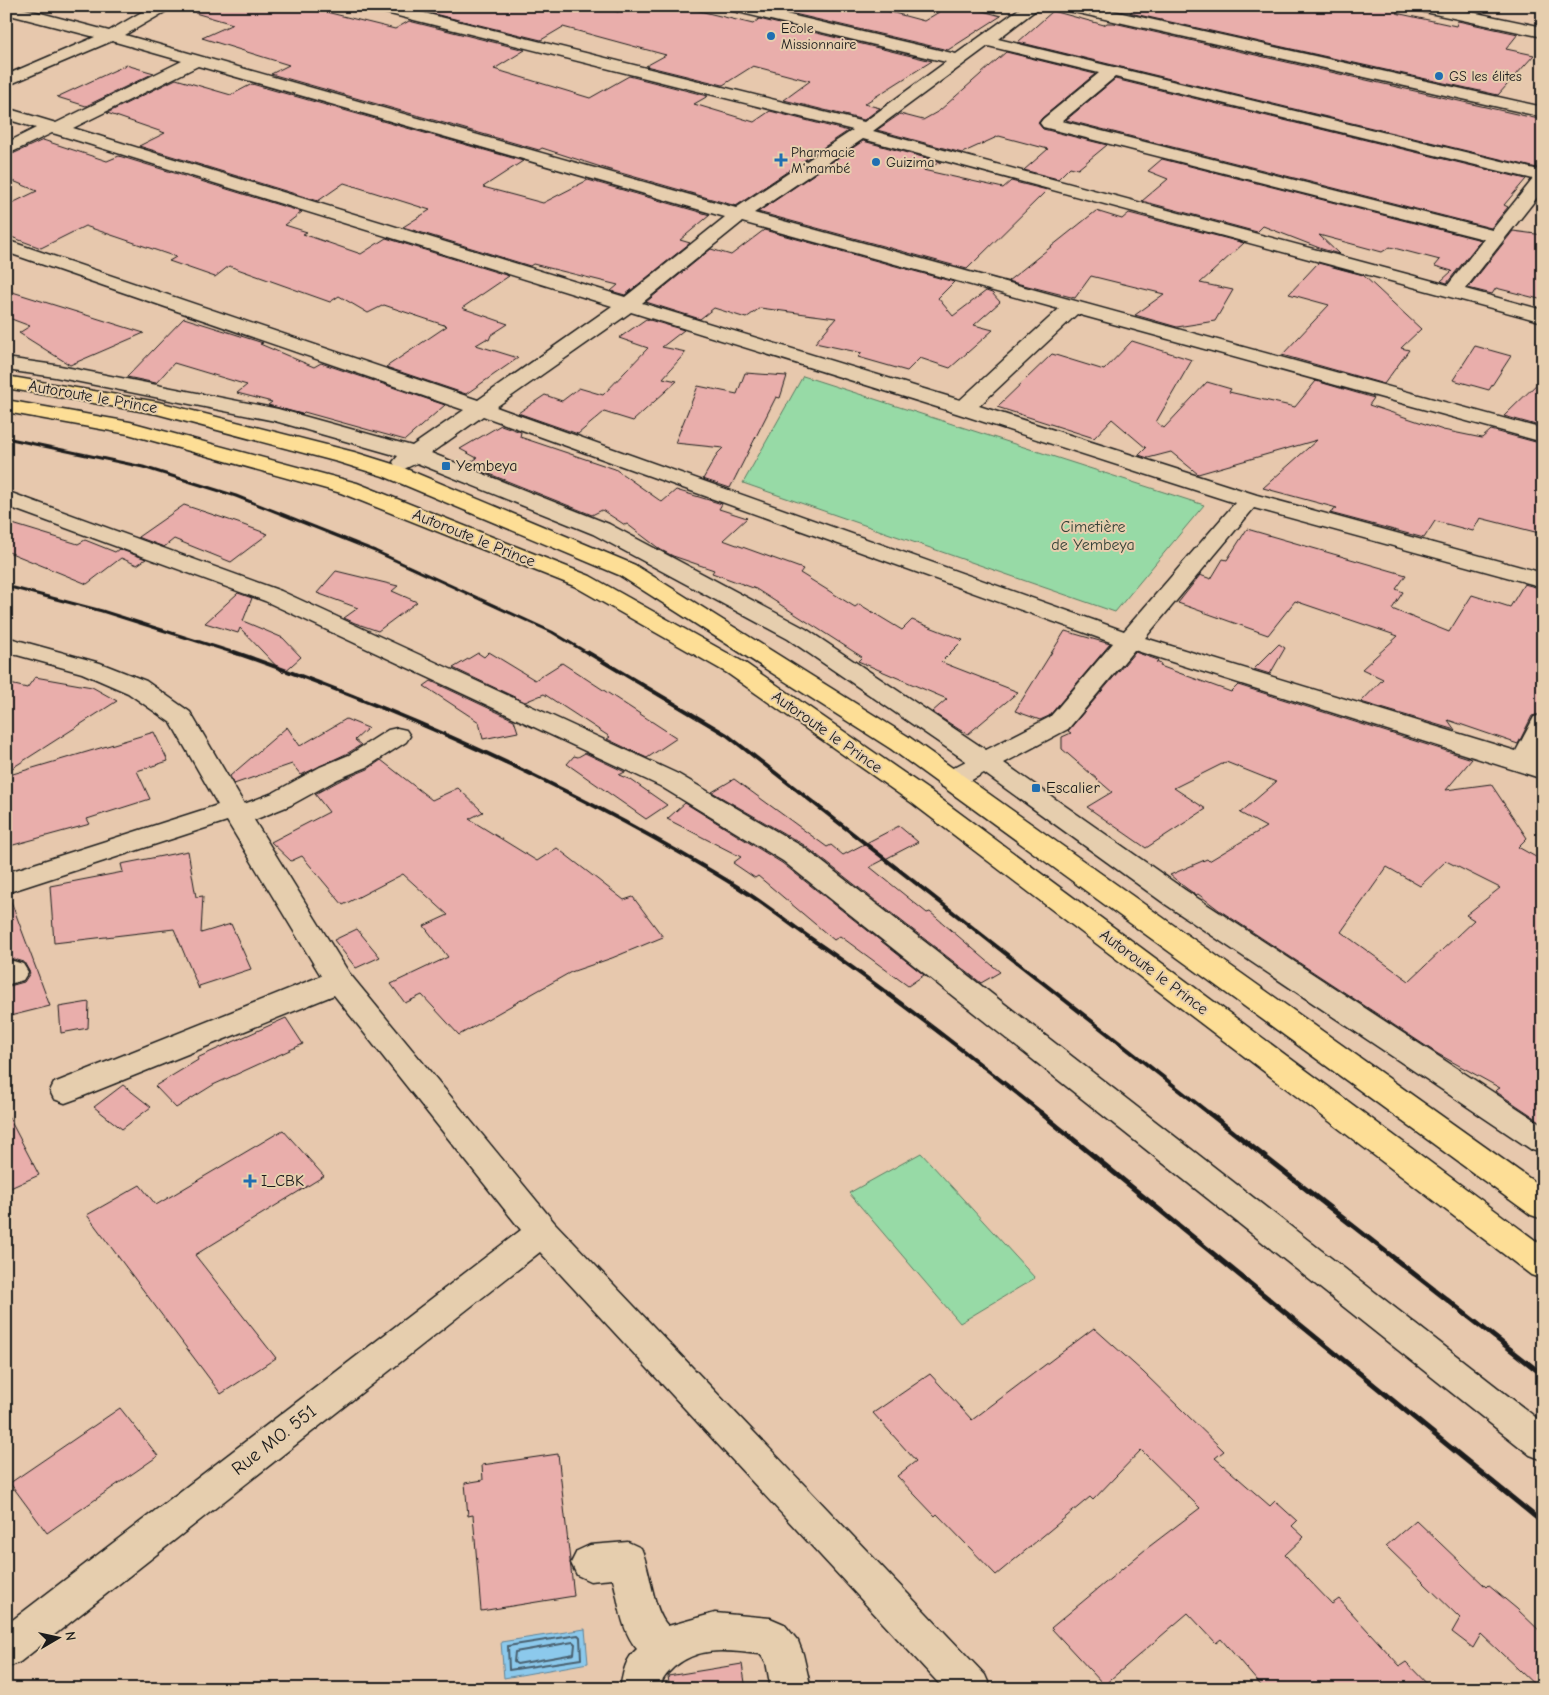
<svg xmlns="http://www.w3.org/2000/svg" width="1549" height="1695" font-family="'Comic Neue',sans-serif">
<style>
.green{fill:#97daa6;stroke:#5a7b61}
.water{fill:#8cc9ec;stroke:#5f8499}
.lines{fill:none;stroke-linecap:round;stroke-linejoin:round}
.shore{stroke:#49616f;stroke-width:2}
.building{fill:#e9aeab;stroke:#1c1c1c;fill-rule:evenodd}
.minor-casing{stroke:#1c1c1c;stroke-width:3}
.major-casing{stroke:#1c1c1c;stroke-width:3}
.minor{fill:#e6ceae;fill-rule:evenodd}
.major{fill:#fdde96;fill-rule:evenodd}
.rail-far2{stroke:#1c1c1c;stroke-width:3}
.rail-far1{stroke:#1c1c1c;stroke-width:4}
.rail{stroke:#1c1c1c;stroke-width:5}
.poi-dot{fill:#1f6fb2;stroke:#e6ceae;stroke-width:2}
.labels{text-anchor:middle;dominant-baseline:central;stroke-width:4;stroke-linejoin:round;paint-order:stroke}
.far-poi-label{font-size:14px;fill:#1c1c1c;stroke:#e6ceae;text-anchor:start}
.street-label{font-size:16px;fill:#1c1c1c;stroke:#e6ceae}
.poi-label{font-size:16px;fill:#1c1c1c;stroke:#e6ceae;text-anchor:start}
.park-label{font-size:16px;fill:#354238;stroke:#e6ceae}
.near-street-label{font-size:19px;fill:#1c1c1c;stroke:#e6ceae}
</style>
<rect width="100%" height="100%" fill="#e7c8ad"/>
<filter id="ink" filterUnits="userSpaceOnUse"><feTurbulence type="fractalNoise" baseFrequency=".02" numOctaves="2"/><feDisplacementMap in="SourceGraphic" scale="10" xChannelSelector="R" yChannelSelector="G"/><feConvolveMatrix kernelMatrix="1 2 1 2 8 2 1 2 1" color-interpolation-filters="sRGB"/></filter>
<g filter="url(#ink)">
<g class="green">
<path d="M803 376 1204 505 1115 612 743 483Z"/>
<path d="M921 1153 1035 1278 960 1323 849 1193Z"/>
</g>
<path class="water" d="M585 1629 588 1663 504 1678 501 1642Z"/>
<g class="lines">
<g class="shore">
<path d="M578 1635 580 1637 581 1659 509 1670 508 1646Z"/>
<path d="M573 1642 575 1644 574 1654 517 1664 514 1662 515 1652Z"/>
</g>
</g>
<g class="building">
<path d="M196 6H302L395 29 409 21 525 50 494 69 590 98 629 76 708 96 694 104 754 122 770 111 848 131 736 206 607 169 542 148 539 150 271 74 289 65 202 38 233 24 195 13Z"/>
<path d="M436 6H597L618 12 626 6H679L753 24 759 19 932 61 864 104 880 108 864 120 784 100 810 81 753 66 723 85 646 66 666 55 563 27 541 40 426 12Z"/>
<path d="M776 6H868L924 21 949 6H964L1001 16 948 50 773 9Z"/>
<path d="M1136 6H1402L1396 13 1456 26 1458 21 1518 34 1506 49 1534 55 1498 95 1130 13Z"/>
<path d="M1053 11 1104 25 1107 23H1114L1543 120V160L1537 168 1018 42Z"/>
<path d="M1006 52 1095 74 1042 118 1038 123 1043 129 1107 145 1078 169 1070 167 1058 179 1024 170 1048 149 999 136 962 153 877 130 900 114 923 120 939 111Z"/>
<path d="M126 65 154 73 86 106 57 97Z"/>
<path d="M176 79 231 95 252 84 523 161 483 187 543 203 588 180 710 215 680 240 690 243 625 295 611 291 618 285 533 264 530 266 403 227 430 210 344 183 318 201 139 146 165 133 107 113Z"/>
<path d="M1115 79 1526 179 1504 205 1508 207 1491 228 1066 120Z"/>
<path d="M43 140 107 161 119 156 302 212 285 225 307 232 303 234 361 254 386 238 509 276 462 308 508 324 491 335 489 340 486 339 476 345 518 358 466 394 386 367 447 326 384 305 368 313 339 296 330 302 229 266 215 277 169 261 176 257 85 226 41 248 6 235V206L37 191 6 178V157Z"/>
<path d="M863 141 941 162 923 170 1003 188 1011 181 1047 190 967 269 758 212Z"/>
<path d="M1162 159 1481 240 1447 283 1441 281 1452 271 1435 266 1440 260 1390 247 1382 252 1319 235 1339 254 1322 249 1263 226 1257 232 1142 201 1168 179 1148 171Z"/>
<path d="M1096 211 1122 219 1129 213 1244 243 1200 283 1233 290 1215 321 1177 327 1135 315 1164 294 1091 276 1075 298 1008 281Z"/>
<path d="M764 230 954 282 938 298 953 316 986 291 992 293 1000 302 974 325 993 330 950 368 920 358 907 371 858 357 862 353 815 343 836 318 760 308 746 318 714 308 700 319 646 302 711 249 731 255Z"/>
<path d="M1513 231 1543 235V300L1496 288 1492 294 1468 288Z"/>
<path d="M1318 263 1363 275 1421 329 1401 348 1409 350 1384 384 1282 355 1329 305 1289 294Z"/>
<path d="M6 290 144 333 70 365 19 333 30 326 6 317Z"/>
<path d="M184 318 263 343 260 344 314 367 321 363 445 405 405 440 304 412 302 414 268 405 272 402 237 393 247 385 174 363 156 383 127 377Z"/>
<path d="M646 319 684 330 662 347 686 352 663 378 677 381 633 421 604 412 578 434 518 413 545 395 562 401 579 388 603 395 648 348 619 338Z"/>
<path d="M1132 341 1192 360 1156 422 1164 428 1207 382 1231 389 1229 392 1295 407 1316 381 1374 398 1369 405 1443 430 1482 438 1491 430 1543 444V534L1480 518 1473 531 1435 521 1424 538 1330 513 1337 508 1263 488 1317 440 1198 474 1171 452 1148 458 1139 455 1146 448 1112 419 1094 438 997 407 1052 354 1104 370Z"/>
<path d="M1475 346 1511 356 1489 390 1453 380Z"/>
<path d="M745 373 787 376 780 398 776 397 730 488 703 479 718 453 723 448 675 443 698 386 737 394Z"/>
<path d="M1543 378V427L1504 416Z"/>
<path d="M501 425 521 432 520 437 615 469 662 502 676 490 722 504 719 509 747 518 723 540 803 569 800 573 855 607 859 604 902 630 912 620 963 640 941 662 1018 692 968 734 960 730 932 712 947 699 858 661 862 657 756 589 712 573 714 570 673 556 661 550 627 524 625 525 602 510 592 515 467 465 477 458 460 449Z"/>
<path d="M184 505 238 523 268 534 231 562 174 539 164 547 138 537Z"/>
<path d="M6 522 78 544 85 540 115 552 119 549 146 559 137 565 121 558 87 584 6 551Z"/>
<path d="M1247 529 1406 575 1396 589 1403 592 1392 609 1449 632 1472 595 1510 607 1524 584 1543 589V713L1532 716 1518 744 1448 720 1455 730 1361 702 1383 679 1362 669 1398 636 1295 601 1268 635 1178 603 1200 575 1211 579 1223 559 1227 560Z"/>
<path d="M336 571 398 586 392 591 417 602 378 631 355 623 344 618 358 608 317 593Z"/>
<path d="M238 593 252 598 243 621 283 638 301 657 283 673 240 628 238 633 205 623Z"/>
<path d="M1065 631 1110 644 1049 716 1040 720 1015 711Z"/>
<path d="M1279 644 1285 648 1270 674 1254 669Z"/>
<path d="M489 652 535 680 562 663 677 738 647 758 607 739 610 737 544 694 525 702 453 668 478 653 484 657Z"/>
<path d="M1135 652 1158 660 1156 662 1161 664 1160 666 1231 692 1238 685 1472 759 1446 790 1491 784 1527 838 1518 847 1543 861V1123L1495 1091 1500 1088 1438 1054 1219 910 1198 894 1196 895 1186 888 1170 875 1207 859 1209 861 1266 827 1240 813 1276 782 1226 762 1174 788 1206 809 1146 848 1087 807 1112 792 1062 749V737L1071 733 1068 731ZM1446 861 1500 888 1466 915 1474 920 1409 981 1341 932 1387 867 1420 886Z"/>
<path d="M35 677 92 687 117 701 6 772V683L27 688Z"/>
<path d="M431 681 514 720 518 732 483 739 479 722 424 686Z"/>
<path d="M346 719 368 728 355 740 361 745 348 753 301 775 292 764 234 784 230 776 287 727 300 746Z"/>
<path d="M154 732 168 761 137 771 150 799 87 819 90 824 6 847V776Z"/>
<path d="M585 753 625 772 619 775 631 780 667 805 646 819 567 764 574 756 578 757Z"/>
<path d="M381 760 432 800 458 788 483 812 469 819 537 861 557 848 624 900 633 897 663 937 612 958 571 972 459 1035 422 995 405 1003 391 984 448 957 424 926 448 915 403 874 343 905 302 856 291 861 271 842 329 812 315 794 339 781 368 769Z"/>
<path d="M734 779 827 847 831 845 843 855 899 826 918 842 870 867 927 913 930 912 1000 972 981 983 804 845 712 792Z"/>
<path d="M685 803 782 863 924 975 908 986 840 936 834 940 758 876 755 878 733 863 741 857 667 819Z"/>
<path d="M188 851 196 897 203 896 201 933 231 924 251 969 199 986V989L174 929 54 943 50 886 123 872 121 864Z"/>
<path d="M6 896H9L50 1006 6 1017V987L24 982 30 973 24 962 14 959 6 961Z"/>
<path d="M357 929 380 957 356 968 334 940Z"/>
<path d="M89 1002 88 1028 61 1033 59 1007Z"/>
<path d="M286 1018 303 1044 213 1085 176 1108 155 1086 198 1060 197 1058Z"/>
<path d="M123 1085 151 1107 122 1129 94 1107Z"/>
<path d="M6 1112 39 1175 6 1190Z"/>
<path d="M283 1130 324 1176 195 1255 276 1358 221 1394 87 1215 140 1185 156 1205Z"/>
<path d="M1094 1328 1143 1372 1224 1451 1215 1458 1270 1506 1275 1501 1297 1521 1292 1526 1304 1537 1285 1555 1332 1604 1339 1599 1400 1666 1406 1662 1432 1689H1264L1221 1639 1216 1643 1188 1613 1104 1685 1051 1628 1146 1549 1200 1508 1141 1450 1093 1500 1090 1497 996 1575 937 1514 935 1516 897 1476 916 1461 873 1413 930 1374 972 1420Z"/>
<path d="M120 1408 158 1456 47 1533 10 1483Z"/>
<path d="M558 1454 574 1596 481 1611 473 1515 468 1516 465 1483 483 1480 482 1465Z"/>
<path d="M1416 1520 1486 1587 1488 1585 1517 1609 1543 1634V1689H1539L1481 1634 1473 1648 1452 1632 1460 1618 1386 1546Z"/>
<path d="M742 1664 746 1689H670L668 1676Z"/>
</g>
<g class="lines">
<defs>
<g id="minor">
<path d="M6 6H14L109 31 152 6H172L170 9 125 35 736 208 853 130 370 9 368 6H396L864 122 946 62 725 9 723 6H752L956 54 1023 6H1041L998 39 1543 171V190L1465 289 1543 310V322L863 139 754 213 1543 429V442L1077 314 979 406 1257 495 1543 573V587L1254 508 1145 638 1516 751 1534 717 1543 715V749L1538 758 1543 760V779L1134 650 1068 729 1004 763 1185 890 1543 1125V1153L1532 1150 1165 904 984 773C969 781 957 791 941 786L937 780 941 774 966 761 788 639 593 534 417 463 404 469 396 467 393 462 398 456 275 421 55 377 6 370V358L55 365 278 409 412 446 464 410 6 252V240L478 400 612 306 56 134 52 133 6 155V143L36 128 6 119V108L56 123 182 61 112 41 6 86V75L95 37 6 14ZM988 46 1099 73 1043 119 1040 123 1043 127 1484 239 1448 285 873 131ZM198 66 725 217 625 297 73 128ZM1115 77 1533 179 1492 230 1062 121ZM742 222 1059 309 960 400 642 303ZM631 312 956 413 1235 503 1124 631 496 407ZM483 416 1113 643 1050 717 986 750 806 629 609 524 431 453Z"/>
<path d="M1061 6H1091L1543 107V117L1069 11 1063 9Z"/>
<path d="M1412 6H1443L1543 27V37L1420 11 1414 9Z"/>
<path d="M6 491 281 591 678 774 803 847 1543 1423V1460L1530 1455 783 861 660 786 265 601 6 506Z"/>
<path d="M6 637 100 663 146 681 190 712 244 804 273 793 320 767 349 755 388 730 397 728 406 730 410 736 406 742 367 767 338 779 291 805 254 820 349 973 554 1222 985 1675 991 1689H944L540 1252 20 1662 6 1668V1625L521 1230 334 995 76 1099 65 1103 54 1099 50 1091 54 1083 321 976 227 821 6 893V873L218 805 171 723 128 693 82 673 6 652Z"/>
<path d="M13 961 23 964 28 972 23 980 6 985V963Z"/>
<path d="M628 1542 641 1548C651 1571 652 1609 668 1626L715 1613 770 1618 784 1624 798 1641 803 1654 811 1689H771L766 1662 760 1654C728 1651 701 1645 674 1667 666 1675 662 1678 660 1689H620C623 1673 625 1659 637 1649 621 1631 619 1602 613 1579L590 1581 577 1575 571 1563 577 1551 590 1545Z"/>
</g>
<g id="major">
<path d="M6 376 158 402 354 452 399 466 635 565 909 737 1543 1188V1219L1531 1215 891 749 619 575 383 476 338 462 157 414 6 388Z"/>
<path d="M6 400 130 422 357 483 590 576 745 663 930 791 1543 1246V1279L1531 1275 912 803 727 673 574 586 341 493 128 434 6 412Z"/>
</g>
</defs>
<use href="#minor" class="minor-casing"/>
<use href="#major" class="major-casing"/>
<use href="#minor" class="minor"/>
<use href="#major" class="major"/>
<g class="rail-far2">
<path d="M6 438 143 467 236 496 375 551 552 632 589 654"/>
<path d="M6 586 102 611 238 654"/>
</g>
<g class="rail-far1">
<path d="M234 652C410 713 582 791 741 889 765 904 787 922 810 938 890 993 967 1053 1043 1114"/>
<path d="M587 652 727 735 1210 1114"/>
</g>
<g class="rail">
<path d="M1041 1113 1543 1523"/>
<path d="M1209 1113 1543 1375"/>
</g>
</g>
</g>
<g class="poi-dot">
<circle cx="771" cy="36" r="5"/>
<circle cx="1439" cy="76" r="5"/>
<path d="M778.5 152.5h5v5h5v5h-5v5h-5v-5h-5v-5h5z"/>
<circle cx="876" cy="162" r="5"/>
<rect x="441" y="461" width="10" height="10" rx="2.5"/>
<rect x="1031" y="783" width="10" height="10" rx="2.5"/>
<path d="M247.5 1173.5h5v5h5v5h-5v5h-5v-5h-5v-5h5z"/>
</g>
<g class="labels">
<g class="far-poi-label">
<text x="781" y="28">Ecole<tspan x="781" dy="16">Missionnaire</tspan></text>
<text x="1449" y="76">GS les élites</text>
<text x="791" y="152">Pharmacie<tspan x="791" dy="16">M'mambé</tspan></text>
<text x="886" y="162">Guizima</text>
</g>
<g class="street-label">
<text transform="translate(93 397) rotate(10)">Autoroute le Prince</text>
<text transform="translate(474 538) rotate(22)">Autoroute le Prince</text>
<text transform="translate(827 732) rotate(35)">Autoroute le Prince</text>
<text transform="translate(1154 972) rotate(37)">Autoroute le Prince</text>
</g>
<g class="poi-label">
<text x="456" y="466">Yembeya</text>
<text x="1046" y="788">Escalier</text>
<text x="261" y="1181">I_CBK</text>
</g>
<g class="park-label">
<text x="1093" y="527">Cimetière<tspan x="1093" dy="18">de Yembeya</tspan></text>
</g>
<g class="near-street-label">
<text transform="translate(274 1440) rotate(-38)">Rue MO. 551</text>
</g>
</g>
<rect width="1549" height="1695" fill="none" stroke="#e6ceae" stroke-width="25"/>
<rect x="12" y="12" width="1524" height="1670" fill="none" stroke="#1c1c1c" stroke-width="2" filter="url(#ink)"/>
<g transform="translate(58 1638) rotate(81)" stroke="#e6ceae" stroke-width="4" paint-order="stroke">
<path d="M0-4L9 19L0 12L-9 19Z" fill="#1c1c1c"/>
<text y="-8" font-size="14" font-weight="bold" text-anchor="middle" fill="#1c1c1c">N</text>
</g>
</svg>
